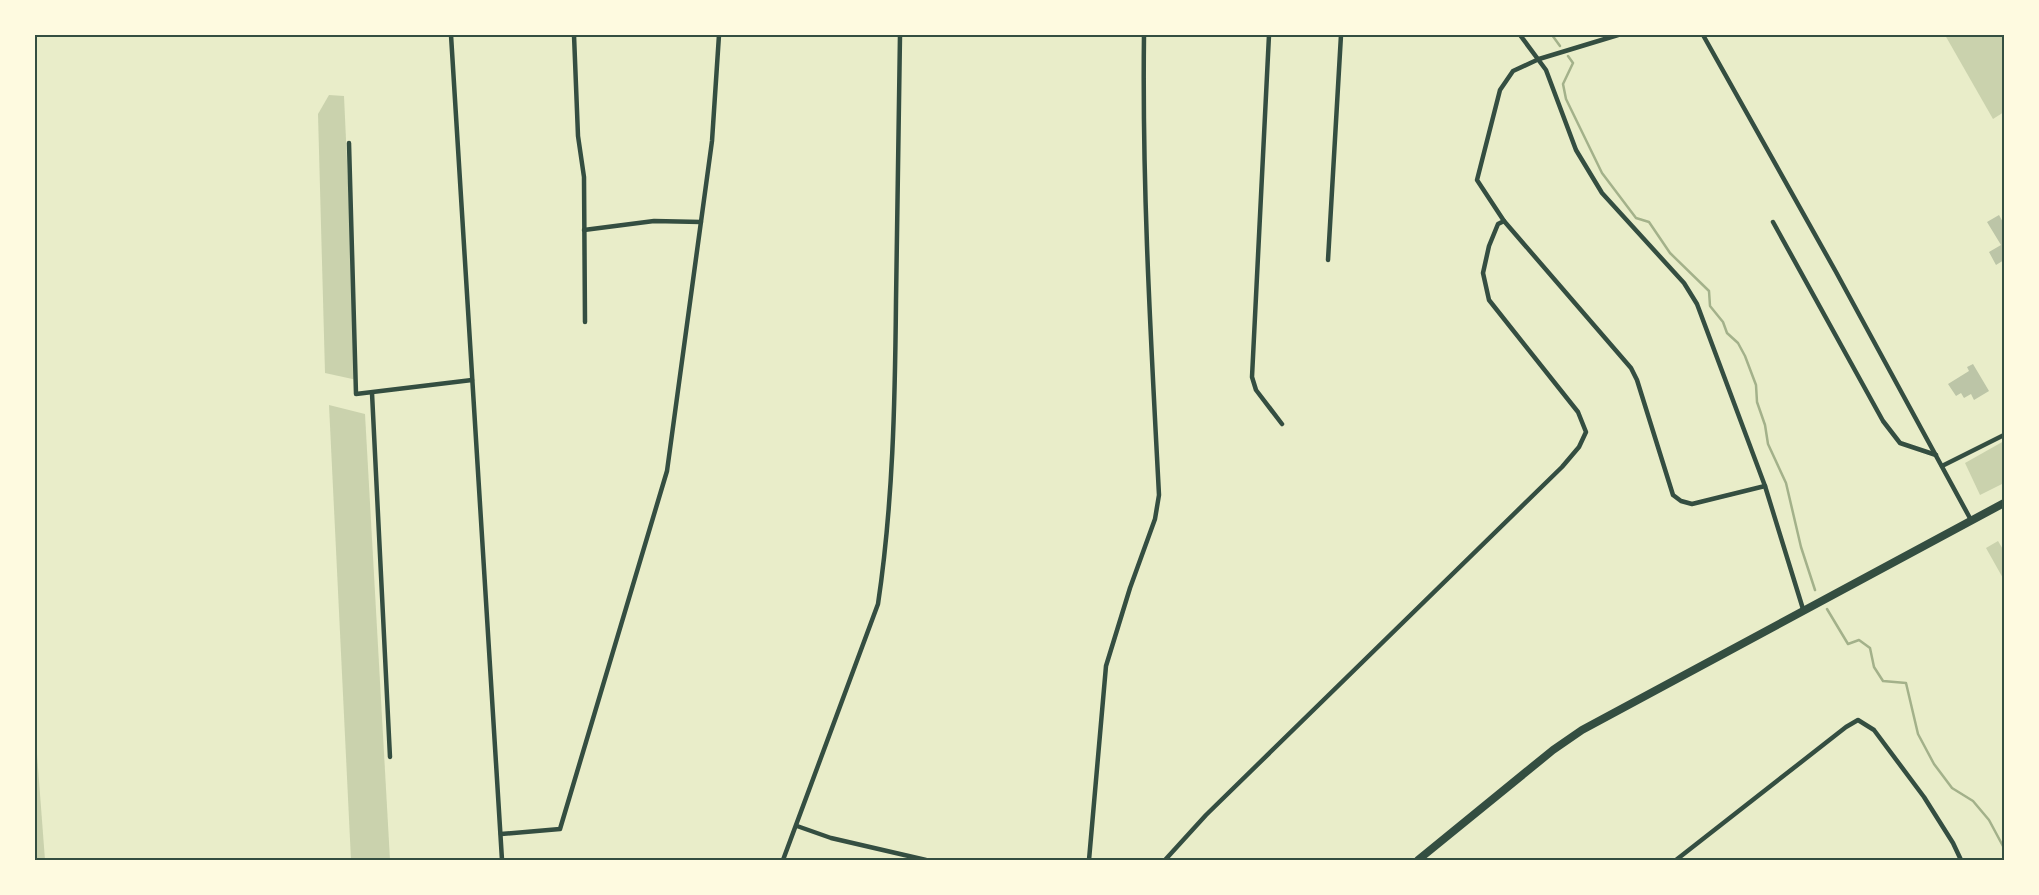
<svg xmlns="http://www.w3.org/2000/svg" width="2039" height="895" font-family="'Roboto Condensed',sans-serif">
<style>
.green{fill:#cad2ad}
.lines{fill:none;stroke-linecap:round;stroke-linejoin:round}
.stream{stroke:#a3b18a;stroke-width:2.5}
.building{fill:#bcc5a7}
.minor{stroke:#344e41;stroke-width:4.5}
.primary{stroke:#344e41;stroke-width:8}
.neatline{fill:none;stroke:#344e41;stroke-width:2}
</style>
<rect width="100%" height="100%" fill="#e9edc9"/>
<g class="green">
<path d="M1945 35H2004V112L1993 119Z"/>
<path d="M329 95 344 96 357 380 325 373 318 114Z"/>
<path d="M329 405 365 414 390 860H351Z"/>
<path d="M2004 441V483L1980 495 1965 463Z"/>
<path d="M1998 541 2004 551V580L1986 548Z"/>
<path d="M35 728 45 860H35Z"/>
</g>
<g class="lines">
<g class="stream">
<path d="M1552 35 1560 46"/>
<path d="M1568 56 1573 63 1563 84 1566 99 1602 173 1636 218 1649 222 1670 253 1709 291 1710 306 1723 322 1727 333 1738 343 1745 356 1756 385 1757 402 1765 425 1768 444 1786 483 1801 547 1815 590"/>
<path d="M1827 609 1848 644 1859 640 1870 648 1874 667 1883 681 1906 683 1918 734 1934 764 1952 788 1973 801 1989 820 2004 848"/>
</g>
</g>
<g class="building">
<path d="M1999 215 2004 224V260L1996 265 1989 252 2001 245 1987 222Z"/>
<path d="M1973 364 1989 391 1974 400 1971 394 1964 398 1961 393 1956 396 1948 384 1969 371 1967 367Z"/>
</g>
<g class="lines">
<g class="minor">
<path d="M451 35 502 860"/>
<path d="M574 35 578 136 584 177 585 322"/>
<path d="M1269 35 1252 377 1256 390 1282 424"/>
<path d="M1520 35 1546 70 1576 150 1602 193 1684 283 1697 304 1765 486 1803 609"/>
<path d="M1618 35 1539 59 1513 71 1500 90 1477 180 1504 221 1631 368 1637 380 1673 495 1681 501 1692 504 1765 486"/>
<path d="M1703 35 1836 272 1971 520"/>
<path d="M349 143 356 394 472 380"/>
<path d="M1773 222 1883 421 1900 443 1936 455"/>
<path d="M584 230 654 221 701 222"/>
<path d="M1328 260 1341 35"/>
<path d="M372 393 390 757"/>
<path d="M1942 466 2004 435"/>
<path d="M797 826 831 838 926 860"/>
<path d="M501 834 560 829 667 471 712 141 719 35"/>
<path d="M783 860 878 604C893 504 895 402 896 301 897 212 899 124 900 35"/>
<path d="M1089 860 1106 666 1130 588 1155 519 1159 495C1151 342 1142 189 1144 35"/>
<path d="M1165 860 1206 815 1562 467 1579 447 1586 432 1578 412 1489 300 1483 273 1489 246 1498 224 1504 221"/>
<path d="M1676 860 1846 727 1858 720 1874 730 1924 797 1953 843 1961 860"/>
</g>
<path class="primary" d="M1418 860 1553 750 1582 730 2004 503"/>
</g>
<rect width="2039" height="895" fill="none" stroke="#fefae0" stroke-width="72"/>
<rect x="36" y="36" width="1967" height="823" class="neatline"/>
</svg>
